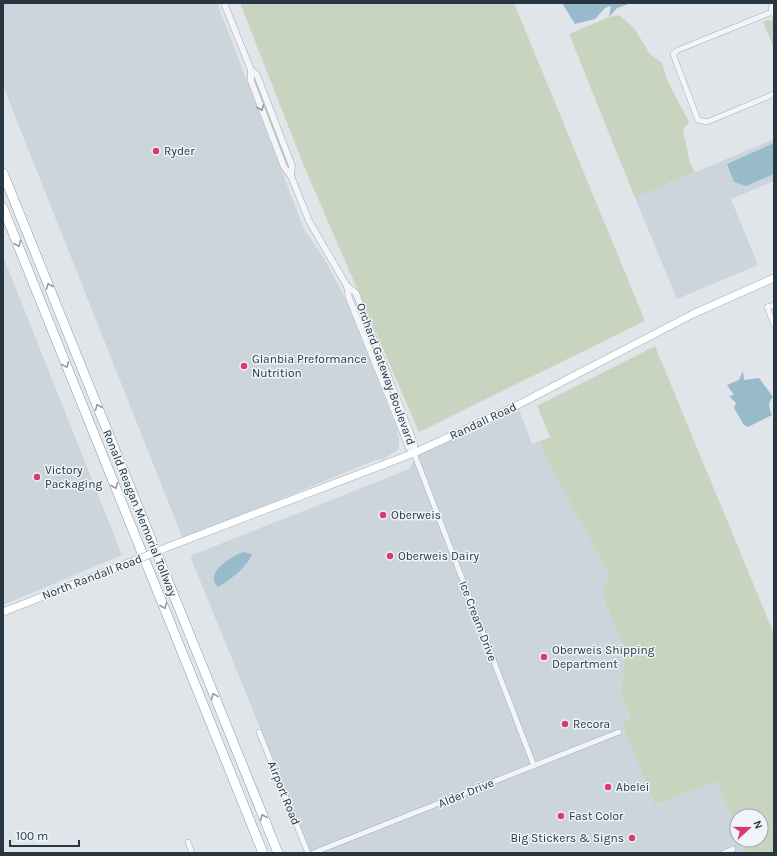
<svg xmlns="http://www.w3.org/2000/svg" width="777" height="856" font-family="Karla,sans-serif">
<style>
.built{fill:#cdd5dc}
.green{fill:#c9d4c0}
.water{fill:#98bbcc}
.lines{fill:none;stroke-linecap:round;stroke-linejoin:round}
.minor-casing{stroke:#a5adb4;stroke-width:6}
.tertiary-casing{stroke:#a5adb4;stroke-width:7}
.secondary-casing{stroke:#a5adb4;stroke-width:8}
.motorway-casing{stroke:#8696a2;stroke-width:10}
.minor{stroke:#f3f5f8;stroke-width:5}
.tertiary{stroke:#f3f5f8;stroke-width:6}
.secondary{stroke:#fff;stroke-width:7}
.motorway{stroke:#fff;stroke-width:9}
.secondary-bridge-casing{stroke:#a5adb4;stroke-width:8;stroke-linecap:butt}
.secondary-bridge{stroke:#fff;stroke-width:7}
.oneway{stroke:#8d969d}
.oneway2{stroke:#939aa0}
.poi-dot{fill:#d83c6f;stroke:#eff4f7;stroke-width:1.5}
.labels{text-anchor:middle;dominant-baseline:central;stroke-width:3;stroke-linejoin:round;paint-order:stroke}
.poi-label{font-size:12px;fill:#273642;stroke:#eff4f7;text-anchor:start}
.street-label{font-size:12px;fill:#273642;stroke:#eff4f7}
</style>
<rect width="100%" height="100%" fill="#e0e5ea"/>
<g class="built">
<path d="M3 3H217L304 229 325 260 346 300 397 429 399 440V447L396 451 384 459 376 460 183 539 3 86Z"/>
<path d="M774 139V181L731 199 758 265 677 299 635 198Z"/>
<path d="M3 256 122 555 3 605Z"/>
<path d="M518 407 532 444 540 441 547 460 609 575 602 594 625 652 621 694 631 719 623 722 656 805 717 781 737 831V840H740L746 853H311L190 556 409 469 417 454Z"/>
</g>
<g class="green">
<path d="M240 3H514L645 321 419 432 304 166Z"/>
<path d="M619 15 634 28 650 54 662 63 668 82 689 122 683 130 690 163 695 172 635 198 569 34 609 17Z"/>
<path d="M768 20 774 21V48L763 22Z"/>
<path d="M251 75H253L291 172 283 156Z"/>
<path d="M655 346 774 634V853H746L740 840H761V816H737V831L717 781 655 805 622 722 631 719 621 694 625 652 602 594 609 575 547 460 540 441 550 437 537 406Z"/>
</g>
<g class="water">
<path d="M562 3H631L617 8 609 17 611 6 605 8 595 19 575 24Z"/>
<path d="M774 143V174L746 186 734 182 727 164Z"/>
<path d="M743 371 744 380 759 378 773 397C767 403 769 408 772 415L748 427 744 425 734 408 736 403 729 396 734 395 727 385 739 380Z"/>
<path d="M243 552 252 554C248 566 229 581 218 587 203 573 232 556 243 552Z"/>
</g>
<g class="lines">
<defs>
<g id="minor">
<path d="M773 3 771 9 774 15"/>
<path d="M772 12 678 50 673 54 698 120 707 122 774 94"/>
<path d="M774 305 767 307 774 325"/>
<path d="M414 453 534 766"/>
<path d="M259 732 308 853"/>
<path d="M188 842 192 853"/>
<path d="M313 853 619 732"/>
<path d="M724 853 733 849"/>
</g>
<g id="tertiary">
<path d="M224 3 251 70V81L284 167 291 176 309 221 347 286 356 293 359 301 414 443V453"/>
<path d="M251 70 257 75 292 166 291 176"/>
<path d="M347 286 349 298 409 448 414 453"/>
</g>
<g id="secondary">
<path d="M173 545 414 453 510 409 693 314 774 278"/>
<path d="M3 612 126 564"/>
</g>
<g id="motorway">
<path d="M3 173 278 853"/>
<path d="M3 208 263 853"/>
</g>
</defs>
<use href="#minor" class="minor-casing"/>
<use href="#tertiary" class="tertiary-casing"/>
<use href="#secondary" class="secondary-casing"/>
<use href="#motorway" class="motorway-casing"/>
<use href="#minor" class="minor"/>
<use href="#tertiary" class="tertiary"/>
<use href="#secondary" class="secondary"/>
<use href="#motorway" class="motorway"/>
<defs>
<path id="secondary-bridge" d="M126 564 173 545"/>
</defs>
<use href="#secondary-bridge" class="secondary-bridge-casing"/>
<use href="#secondary-bridge" class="secondary-bridge"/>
</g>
<defs><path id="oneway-chevron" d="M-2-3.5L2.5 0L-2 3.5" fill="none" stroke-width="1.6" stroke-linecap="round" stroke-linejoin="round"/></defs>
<use class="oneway" href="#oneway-chevron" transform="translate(261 108) rotate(69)"/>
<g class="oneway2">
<use href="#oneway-chevron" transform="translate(18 244) rotate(68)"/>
<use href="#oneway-chevron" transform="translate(49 286) rotate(-112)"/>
<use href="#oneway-chevron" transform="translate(66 365) rotate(68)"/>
<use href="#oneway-chevron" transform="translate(98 407) rotate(-112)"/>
<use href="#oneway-chevron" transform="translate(115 486) rotate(68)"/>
<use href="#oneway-chevron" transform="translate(164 606) rotate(68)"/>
<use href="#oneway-chevron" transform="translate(214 696) rotate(-112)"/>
<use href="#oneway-chevron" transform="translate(263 817) rotate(-112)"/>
</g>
<g class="poi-dot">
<circle cx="156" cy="151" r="4"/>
<circle cx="244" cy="366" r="4"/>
<circle cx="37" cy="477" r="4"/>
<circle cx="383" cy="515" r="4"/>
<circle cx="390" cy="556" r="4"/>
<circle cx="544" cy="657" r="4"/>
<circle cx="565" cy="724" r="4"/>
<circle cx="608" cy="787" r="4"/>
<circle cx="561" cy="816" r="4"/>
<circle cx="632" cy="838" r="4"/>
</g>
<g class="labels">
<g class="poi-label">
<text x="164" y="151">Ryder</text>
<text x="252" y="359">Glanbia Preformance<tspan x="252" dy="14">Nutrition</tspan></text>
<text x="45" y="470">Victory<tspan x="45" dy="14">Packaging</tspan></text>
<text x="391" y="515">Oberweis</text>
<text x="398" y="556">Oberweis Dairy</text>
<text x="552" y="650">Oberweis Shipping<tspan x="552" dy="14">Department</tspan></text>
<text x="573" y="724">Recora</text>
<text x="616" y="787">Abelei</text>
<text x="569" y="816">Fast Color</text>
<text x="624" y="838" text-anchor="end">Big Stickers &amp; Signs</text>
</g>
<g class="street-label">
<text transform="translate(386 374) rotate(70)">Orchard Gateway Boulevard</text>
<text transform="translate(483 421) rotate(-25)">Randall Road</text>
<text transform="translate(140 513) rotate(68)">Ronald Reagan Memorial Tollway</text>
<text transform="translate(92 577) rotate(-21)">North Randall Road</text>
<text transform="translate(478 621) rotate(69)">Ice Cream Drive</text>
<text transform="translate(284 793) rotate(68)">Airport Road</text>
<text transform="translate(466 793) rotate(-22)">Alder Drive</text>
</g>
</g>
<rect width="777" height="856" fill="none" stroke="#273642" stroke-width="8"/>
<g transform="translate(749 828) rotate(69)"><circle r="19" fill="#eff4f7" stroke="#9fa8af"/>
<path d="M0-3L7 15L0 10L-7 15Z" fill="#d83c6f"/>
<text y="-6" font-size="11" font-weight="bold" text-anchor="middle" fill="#273642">N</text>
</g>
<path d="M10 840v6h69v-6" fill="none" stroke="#273642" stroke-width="2"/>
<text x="16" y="840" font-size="12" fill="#273642" stroke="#eff4f7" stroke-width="3" paint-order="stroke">100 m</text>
</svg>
